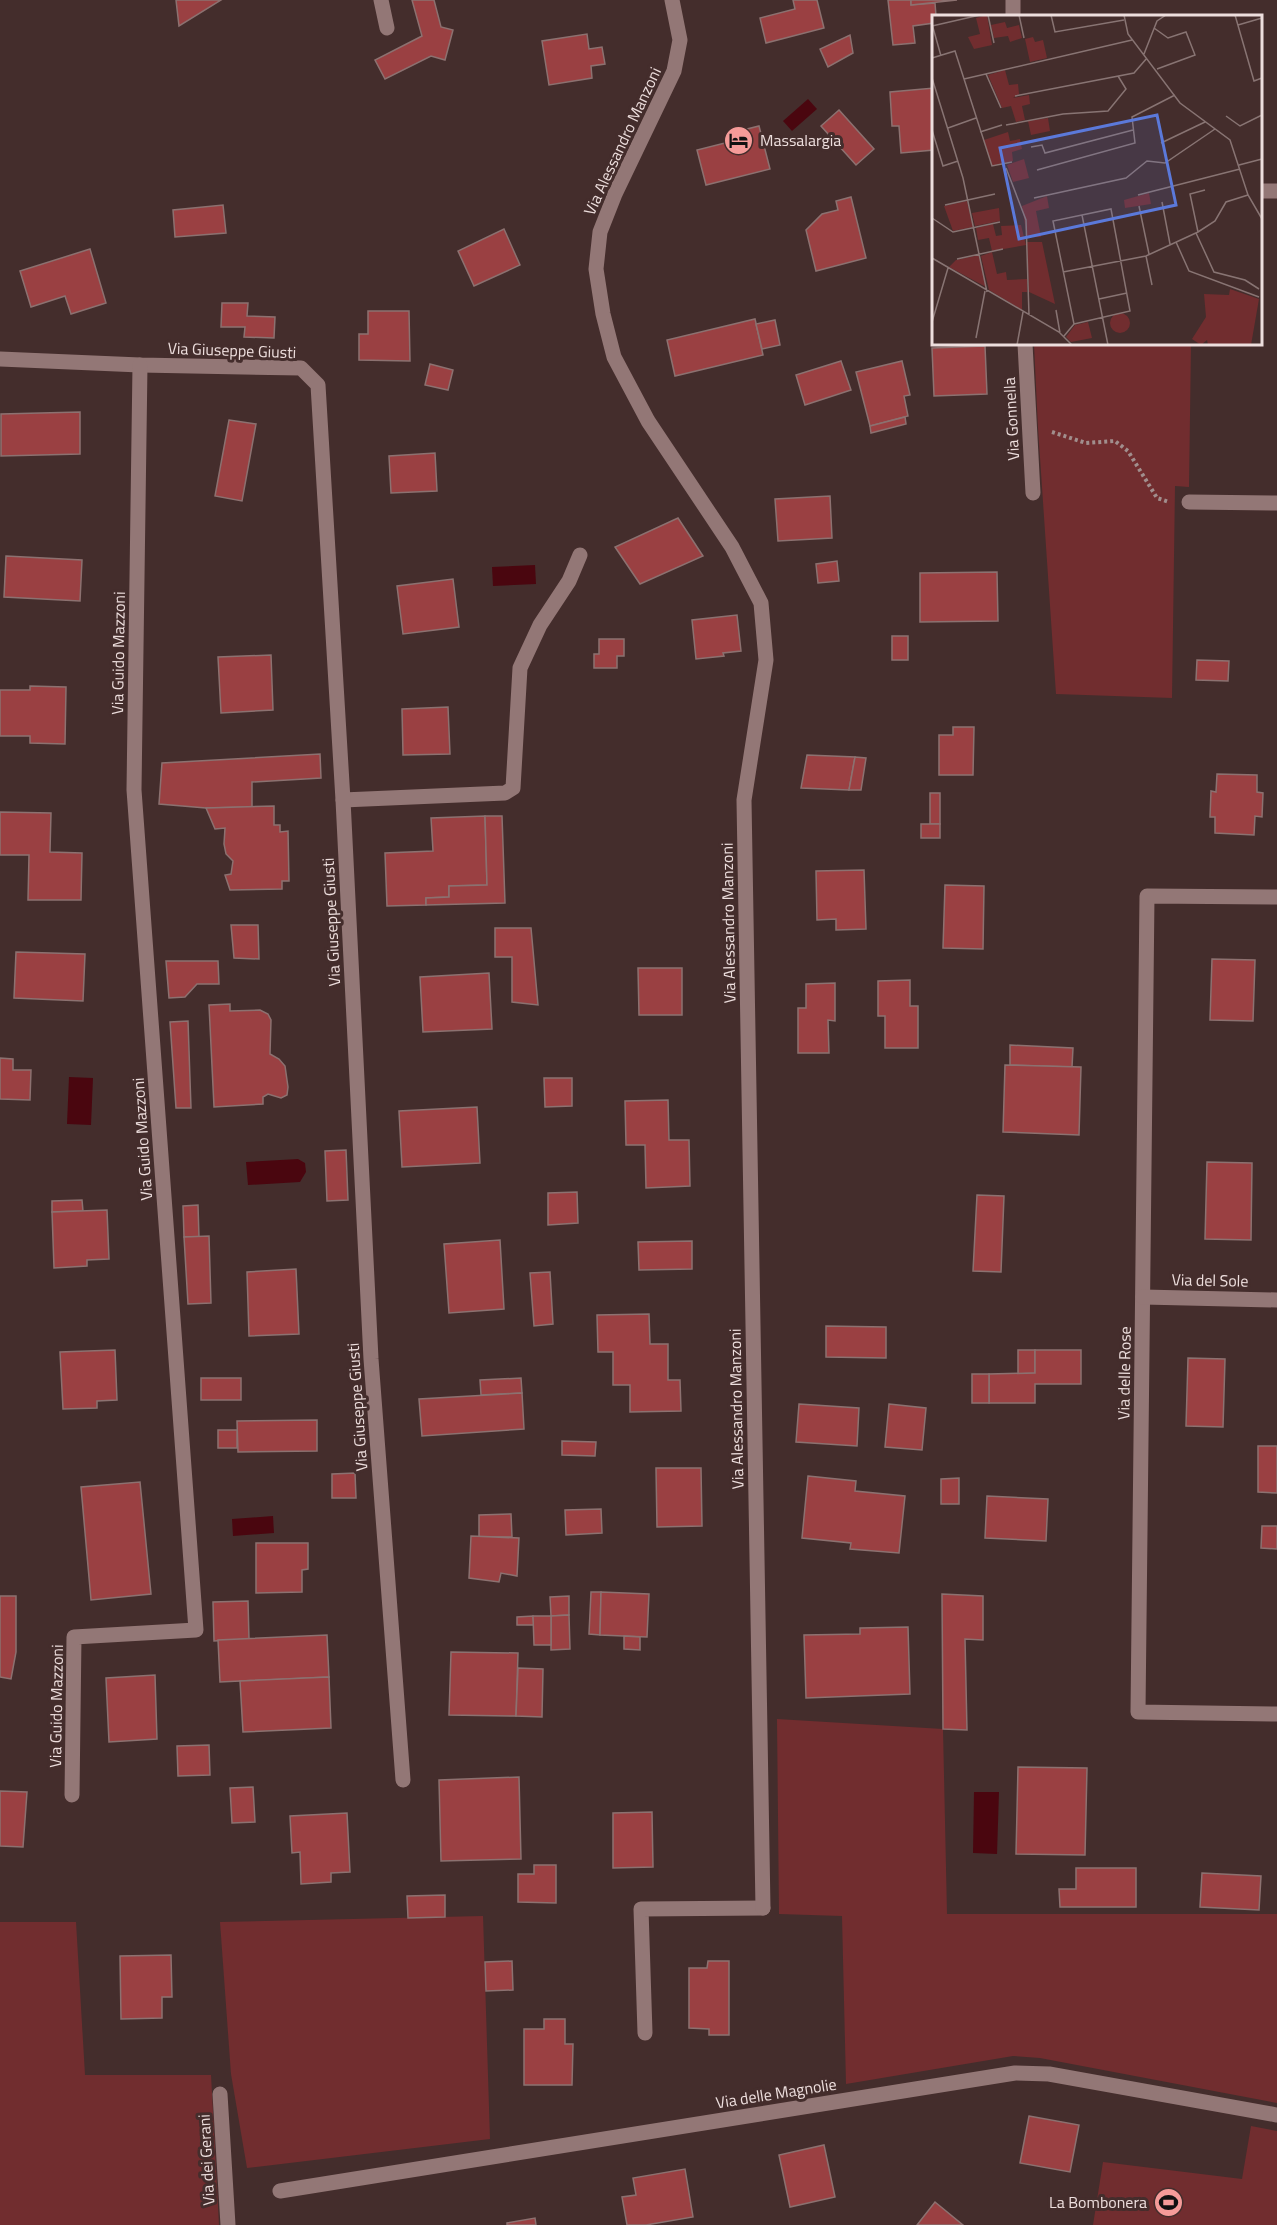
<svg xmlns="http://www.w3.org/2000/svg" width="1277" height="2225" font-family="'Titillium Web',sans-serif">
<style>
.green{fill:#712d2f}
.water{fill:#4a060f}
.building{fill:#9a4042;stroke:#8c7170;stroke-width:1.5}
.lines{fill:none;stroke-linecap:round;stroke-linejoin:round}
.path{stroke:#a18e8d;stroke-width:4;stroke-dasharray:3 3;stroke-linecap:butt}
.service{stroke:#937776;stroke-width:15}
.minor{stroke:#937776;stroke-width:15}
.labels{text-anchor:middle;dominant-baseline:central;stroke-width:6;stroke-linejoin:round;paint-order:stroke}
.poi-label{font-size:16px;fill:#eddedd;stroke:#442d2c;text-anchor:start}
.street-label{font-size:16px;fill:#eddedd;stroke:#442d2c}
.inset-road{fill:none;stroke:#887473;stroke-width:1.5}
.view{fill:#5b79da;fill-opacity:0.15;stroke:#5b79da;stroke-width:3}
.inset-edge{fill:none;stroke:#eddedd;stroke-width:3}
</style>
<rect width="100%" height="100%" fill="#442d2c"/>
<g class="green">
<path d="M1034 344H1191L1189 487 1175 486 1172 698 1056 694 1038 428Z"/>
<path d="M777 1719 943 1729 947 1914H1277V2103L1040 2058 1013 2056 846 2084 842 1916 779 1914Z"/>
<path d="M483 1916 490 2139 247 2168 231 2074 220 1922Z"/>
<path d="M0 1922H76L85 2075H211L219 2225H0Z"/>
<path d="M1251 2126 1277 2131V2225H1093L1103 2162 1242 2179Z"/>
</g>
<g class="water">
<path d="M808 99 817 109 792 131 783 121Z"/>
<path d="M535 565 536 584 493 586 492 567Z"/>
<path d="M69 1077 93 1078 91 1125 67 1124Z"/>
<path d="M298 1159 305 1163 306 1172 300 1182 248 1185 246 1162Z"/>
<path d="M273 1516 274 1533 233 1536 232 1519Z"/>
<path d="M974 1792H999L997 1854 973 1853Z"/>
</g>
<g class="building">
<path d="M176 0H221L179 26Z"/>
<path d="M412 0H434L441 27 453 30 445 60 431 56 385 79 375 60 422 36Z"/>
<path d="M793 0H817L824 28 766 43 760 18 795 9Z"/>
<path d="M888 0H911V5L935 3 936 16H934V23L913 26 915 43 893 45Z"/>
<path d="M911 0H957L911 5Z"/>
<path d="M587 34 589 49 602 47 605 64 591 66 592 78 549 85 542 41Z"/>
<path d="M850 35 853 53 828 67 820 49Z"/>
<path d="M934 88V150L901 153 899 126H892L890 92Z"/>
<path d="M839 110 874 149 856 165 821 126Z"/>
<path d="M759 126 770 169 706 185 697 150 729 142 727 134Z"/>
<path d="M851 197 866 258 816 271 806 230 822 214 838 210 836 201Z"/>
<path d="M223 205 226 233 175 237 173 210Z"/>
<path d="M504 229 520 265 474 286 458 251Z"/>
<path d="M90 249 106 303 71 314 65 296 31 307 20 271Z"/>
<path d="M222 303H248L247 316 275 317 274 338 244 337 245 327H221Z"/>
<path d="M368 311H409L410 361 359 360V334H368Z"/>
<path d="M755 319 763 355 675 376 667 340Z"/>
<path d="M775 320 780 345 762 349 756 324Z"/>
<path d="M985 346 987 394 934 396 932 348Z"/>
<path d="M841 361 851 390 805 405 796 375Z"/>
<path d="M902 361 910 395 904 396 908 416 870 426 856 372Z"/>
<path d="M430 364 453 370 448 390 425 385Z"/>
<path d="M80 412V454L1 456V414Z"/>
<path d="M905 417 906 424 871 433 870 426Z"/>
<path d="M229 420 256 424 242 501 215 496Z"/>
<path d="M435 453 437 491 391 493 389 456Z"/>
<path d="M830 496 832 538 778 541 775 499Z"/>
<path d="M678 518 703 556 640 584 615 547Z"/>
<path d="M6 556 82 560 80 601 4 597Z"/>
<path d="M837 561 839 581 818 583 816 564Z"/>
<path d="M997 572 998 621 920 622V573Z"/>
<path d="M453 579 459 627 403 634 397 586Z"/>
<path d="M737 615 741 651 723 653 724 656 696 659 692 620Z"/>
<rect x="892" y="636" width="16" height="24"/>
<path d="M599 639H624V656H617V668H594V654H599Z"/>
<path d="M271 655 273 710 221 713 218 657Z"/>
<path d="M1197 660 1229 661 1228 681 1196 680Z"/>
<path d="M30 686 66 687 65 744 30 743V736H0V690H30Z"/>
<path d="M448 707 450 754 403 755 402 709Z"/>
<path d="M953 727H974L973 775H939V735H953Z"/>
<path d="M320 754 321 778 252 782V807L206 808 159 804 162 763Z"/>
<path d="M807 755 855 757 849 790 801 788Z"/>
<path d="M855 757 866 758 861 790H849Z"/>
<path d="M1217 774 1257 775V792L1263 793 1262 817 1255 816 1254 835 1215 833V817H1210L1211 791 1216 792Z"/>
<rect x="930" y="793" width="10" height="31"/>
<path d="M274 806V825H280V832L288 831 289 881H282V889L230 890 225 875 231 874 233 861 226 854 224 844 225 828 215 829 206 808Z"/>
<path d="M0 812 51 813 50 852 82 853 81 900H28L29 855H0Z"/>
<path d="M485 816 487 885 449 886V897L426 898V905L387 906 385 853 433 851 431 818Z"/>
<path d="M485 816H502L505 903 426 905V898L449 897V886L487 885Z"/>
<rect x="921" y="824" width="19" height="14"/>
<path d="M864 870 866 929 836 930V919L817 920 816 871Z"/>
<path d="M945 885 984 886 983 949 943 948Z"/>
<path d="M231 925H258L259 959 234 958Z"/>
<path d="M495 928H531L538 1005 512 1002V957H495Z"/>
<path d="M16 952 85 954 83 1001 14 998Z"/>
<path d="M1212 959 1255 960 1253 1021 1210 1020Z"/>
<path d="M166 961H218L219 984H197L185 997 169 998Z"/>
<path d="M638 968H682V1015H639Z"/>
<path d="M489 973 492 1029 423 1032 420 977Z"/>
<path d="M910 980V1006H918V1048H885V1016H878V981Z"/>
<path d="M835 983V1021L828 1020 829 1053H798V1008H806V984Z"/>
<path d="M230 1004V1011L260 1010 268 1014 271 1020 270 1054 279 1059 285 1066 288 1087 287 1095 281 1098 268 1094 263 1097V1104L214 1107 209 1005Z"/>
<path d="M188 1021 191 1108H176L170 1022Z"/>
<path d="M1010 1045 1073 1048 1072 1067 1010 1065Z"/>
<path d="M0 1058 13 1059V1070H31L30 1100 0 1099Z"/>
<path d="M1005 1065 1081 1067 1079 1135 1003 1132Z"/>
<path d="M544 1078H572V1106L545 1107Z"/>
<path d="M668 1100 669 1140H689L690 1186 646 1188 645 1145H626L625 1101Z"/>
<path d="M477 1107 480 1163 402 1167 399 1111Z"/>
<path d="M346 1150 348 1200 327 1201 325 1151Z"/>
<path d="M1207 1162 1252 1163 1251 1240 1205 1239Z"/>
<path d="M577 1192 578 1223 548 1225V1193Z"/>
<path d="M977 1195 1004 1196 1001 1272 973 1271Z"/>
<path d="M82 1200 83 1211 52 1212V1201Z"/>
<path d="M198 1205 199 1237H184L183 1206Z"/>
<path d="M107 1210 109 1259 87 1260V1266L54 1268 52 1212Z"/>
<path d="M209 1236 211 1303 188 1304 184 1237Z"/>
<path d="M500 1240 504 1309 449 1313 444 1244Z"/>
<path d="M692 1241V1269L639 1270 638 1242Z"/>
<path d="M296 1269 299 1334 249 1336 247 1272Z"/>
<path d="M550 1272 553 1324 534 1326 530 1273Z"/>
<path d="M649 1314 650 1344H668V1380H680L681 1411 630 1412V1385H613V1352H598L597 1315Z"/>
<path d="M826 1326 886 1327V1358L826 1357Z"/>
<path d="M115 1350 117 1400 97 1401V1408L63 1409 60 1352Z"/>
<path d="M1018 1350H1035V1373L1018 1374Z"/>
<path d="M1035 1350H1081V1384H1035V1403H989V1374L1035 1373Z"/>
<path d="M1188 1358 1225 1359 1223 1427 1186 1426Z"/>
<rect x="972" y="1374" width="17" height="29"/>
<rect x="201" y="1378" width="40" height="22"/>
<path d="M521 1378 522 1393 481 1395 480 1380Z"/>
<path d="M522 1393 524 1429 422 1436 419 1399Z"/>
<path d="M799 1404 859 1408 857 1446 796 1442Z"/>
<path d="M889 1404 926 1408 922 1450 885 1447Z"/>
<path d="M317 1420V1451L238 1452 237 1421Z"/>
<rect x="218" y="1430" width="19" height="18"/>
<path d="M562 1441 596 1442 595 1456 562 1455Z"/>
<path d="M1258 1446H1277V1493L1258 1492Z"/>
<path d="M656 1468H701L702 1526 657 1527Z"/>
<path d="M355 1473 356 1498H332V1474Z"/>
<path d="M808 1476 856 1481 855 1491 905 1496 899 1553 850 1549 851 1543 802 1538Z"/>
<path d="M959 1478V1504H941V1479Z"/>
<path d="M140 1482 151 1594 91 1600 81 1487Z"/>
<path d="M987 1496 1048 1499 1046 1541 985 1538Z"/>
<path d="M601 1509 602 1533 566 1535 565 1510Z"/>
<path d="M511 1514 512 1537H479V1515Z"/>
<path d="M1262 1526H1277V1549L1261 1548Z"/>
<path d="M471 1536 519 1538 517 1576 501 1573 499 1582 469 1578Z"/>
<path d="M256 1543H308V1569L302 1570V1592L256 1593Z"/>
<path d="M591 1592H601L600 1635 589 1634Z"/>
<path d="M601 1592 649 1594 647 1637 600 1635Z"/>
<path d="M942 1594 983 1596V1640L965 1639 967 1730 943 1729Z"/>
<path d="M0 1596H16V1652L11 1679 0 1677Z"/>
<path d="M569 1596V1615L551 1616 550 1597Z"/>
<path d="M248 1601 249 1639 214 1641 213 1602Z"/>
<path d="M569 1615 570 1649 551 1650V1616Z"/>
<path d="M533 1616 534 1625H517V1617Z"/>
<path d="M533 1616H551V1645H534Z"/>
<path d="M908 1627 910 1694 806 1698 804 1635 860 1634V1628Z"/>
<path d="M327 1635 329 1677 220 1682 218 1640Z"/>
<path d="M624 1636 640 1637V1650L624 1649Z"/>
<path d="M451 1652 518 1653 516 1716 449 1715Z"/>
<path d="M518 1668 543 1669 542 1717 516 1716Z"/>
<path d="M155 1675 157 1739 109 1742 106 1678Z"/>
<path d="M329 1677 331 1728 243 1732 240 1681Z"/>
<path d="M209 1745 210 1775 178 1776 177 1746Z"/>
<path d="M1018 1767 1087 1768 1085 1855 1016 1854Z"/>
<path d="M519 1777 521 1859 441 1861 439 1780Z"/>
<path d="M253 1787 255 1822 232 1823 230 1788Z"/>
<path d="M0 1791 27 1792 23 1847 0 1846Z"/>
<path d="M652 1812 653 1867 613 1868V1813Z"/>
<path d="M347 1813 350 1872 331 1873V1882L301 1884 300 1852 292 1853 290 1816Z"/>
<path d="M534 1865H556V1903L518 1902V1874H534Z"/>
<path d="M1076 1868H1136V1907H1060L1059 1889H1076Z"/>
<path d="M1202 1873 1261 1876 1259 1910 1200 1907Z"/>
<path d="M445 1895V1917L408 1918 407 1896Z"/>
<path d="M171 1955 172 1997H162V2018L121 2019 120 1956Z"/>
<path d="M512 1961 513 1990 486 1991 485 1962Z"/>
<path d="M708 1961H729V2035H709V2029L689 2028V1968H707Z"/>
<path d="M544 2019H565V2044H573L572 2085H524V2029H544Z"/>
<path d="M1029 2116 1079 2125 1070 2172 1020 2163Z"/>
<path d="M824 2145 835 2197 790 2207 779 2155Z"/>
<path d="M685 2169 693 2217 646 2225H627L622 2197 636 2195 633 2178Z"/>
<path d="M935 2202 963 2225H917Z"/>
<path d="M535 2218 536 2225H507V2223Z"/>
</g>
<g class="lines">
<path class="path" d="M1052 432 1086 443 1115 441 1128 451 1157 498 1169 502"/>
<g class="service">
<path d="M343 800 505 793 513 788 520 668 540 625 569 581 580 555"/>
<path d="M645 2033 641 1909 763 1908"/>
</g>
<g class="minor">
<path d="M381 0 387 28"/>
<path d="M672 0 680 40 674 71 615 194 600 232 596 269 603 314 614 357 648 421 732 547 761 603 766 660 744 800 763 1908"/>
<path d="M1013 0V16"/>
<path d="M1260 191H1277"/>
<path d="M1025 344 1033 493"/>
<path d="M0 359 140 365 301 368 318 385 343 800 371 1359 403 1780"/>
<path d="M1189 502 1277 503"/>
<path d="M1277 897 1147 896 1138 1712 1277 1714"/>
<path d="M1143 1297 1277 1300"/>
<path d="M72 1795 74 1637 196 1630 134 790 140 365"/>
<path d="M220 2094 228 2225"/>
<path d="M280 2191 1015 2073 1049 2074 1277 2115"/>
</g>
</g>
<defs>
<symbol id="hotel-disc" viewBox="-11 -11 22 22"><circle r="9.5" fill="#f59b99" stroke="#442d2c"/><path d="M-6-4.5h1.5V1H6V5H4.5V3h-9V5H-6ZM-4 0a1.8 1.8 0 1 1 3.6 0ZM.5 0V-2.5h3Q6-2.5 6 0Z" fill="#111"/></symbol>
<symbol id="stadium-disc" viewBox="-11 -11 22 22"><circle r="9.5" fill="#f59b99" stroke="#442d2c"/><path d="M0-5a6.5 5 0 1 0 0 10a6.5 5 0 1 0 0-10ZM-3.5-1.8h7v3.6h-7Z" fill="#111"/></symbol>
</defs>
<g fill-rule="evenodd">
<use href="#hotel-disc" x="722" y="124" width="33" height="33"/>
<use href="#stadium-disc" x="1152" y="2186" width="33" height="33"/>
</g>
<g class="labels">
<g class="poi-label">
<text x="760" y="140">Massalargia</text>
<text x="1147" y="2202" text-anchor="end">La Bombonera</text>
</g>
<g class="street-label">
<text transform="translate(622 141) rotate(-65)">Via Alessandro Manzoni</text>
<text transform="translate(232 350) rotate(2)">Via Giuseppe Giusti</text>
<text transform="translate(1011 419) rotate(-93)">Via Gonnella</text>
<text transform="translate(118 653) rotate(-89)">Via Guido Mazzoni</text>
<text transform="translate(331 922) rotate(-93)">Via Giuseppe Giusti</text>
<text transform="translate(728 923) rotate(-91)">Via Alessandro Manzoni</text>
<text transform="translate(142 1139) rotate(-94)">Via Guido Mazzoni</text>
<text transform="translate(1210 1280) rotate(1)">Via del Sole</text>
<text transform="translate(1124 1373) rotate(-89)">Via delle Rose</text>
<text transform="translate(357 1407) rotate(-94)">Via Giuseppe Giusti</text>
<text transform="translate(736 1409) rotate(-91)">Via Alessandro Manzoni</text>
<text transform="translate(56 1706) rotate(-89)">Via Guido Mazzoni</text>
<text transform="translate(776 2093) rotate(-9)">Via delle Magnolie</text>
<text transform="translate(206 2160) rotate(-93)">Via dei Gerani</text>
</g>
</g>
<g transform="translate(932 15)">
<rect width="330" height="330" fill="#442d2c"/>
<path d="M55 0 60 30 42 34 36 22 48 19 44 3ZM73 7 75 13 87 10 90 23 78 27 76 21 62 23 59 10ZM101 22 103 27 111 25 115 43 98 47 93 24ZM73 55 77 70 86 69 87 79 81 83 97 80 98 89 90 91 93 105 84 107 79 91 70 93 56 60ZM116 103 118 116 99 120 96 106ZM76 117 78 126 88 124 90 134 80 137 81 146 60 151 52 125ZM92 144 97 163 81 167 75 150ZM217 178 219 189 193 193 192 185ZM115 181 117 193 104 196 109 222H95L90 191ZM35 186 41 212 21 216 12 191ZM67 193 68 206 43 211 40 198ZM61 209 64 221 70 220 69 211 89 210 94 230 60 236 57 223 46 225 44 213ZM95 227H110L123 289 97 277ZM60 237 65 259 74 257 75 265 95 264V277H90V295L57 275 49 241ZM47 240 54 272 17 252 24 245ZM298 274 327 284 319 330H276L275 325 269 330 260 324 274 302 272 279 297 280ZM178 308a10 10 0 1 1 20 0a10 10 0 1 1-20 0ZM156 307 160 323 139 327 134 322 143 310Z" fill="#712d2f"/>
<path class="inset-road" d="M56 0 62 28M87 0 92 23M119 0 123 17 192 5M192 0 196 19 248 88 298 125 316 180 330 204M303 0 322 66 330 63M0 9 9 41M306 10 330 3M0 11 48 0M222 13 236 23 254 17 263 40 225 54M212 39 225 6 234 0M0 43 23 36 60 151 80 147M54 59 69 93M0 63 31 163 55 277M32 64 200 25M83 81 202 58 215 43M294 101 308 111 330 100M74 110 131 99 176 96 194 74 186 61M16 113 44 103M0 115 11 151 26 146M48 117 70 110M229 128 273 107M99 132 110 130 113 138 201 115M307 150 330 144M74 153 94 205 97 300M105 155 203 128 200 102 243 80M206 180 308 154M102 183 194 163 215 146 233 148 283 114M230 187 238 229M13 190 63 179M207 191 217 239M150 200 176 330M0 203 21 217 68 207M266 217 258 179 273 175M264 218 282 257 313 265 327 274M244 227 257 256 327 282M214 241 220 270M0 243 127 317 140 330M25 244 71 234M131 257 214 241 266 217 283 206 294 187 316 180M167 284 195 278M124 295 128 318M0 307 16 253M132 321 142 309 121 206 179 194 198 296 142 309M44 323 53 276M85 330 91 297"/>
<path class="view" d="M225 100 244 190 87 224 68 133Z"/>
<rect width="330" height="330" class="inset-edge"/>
</g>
</svg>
